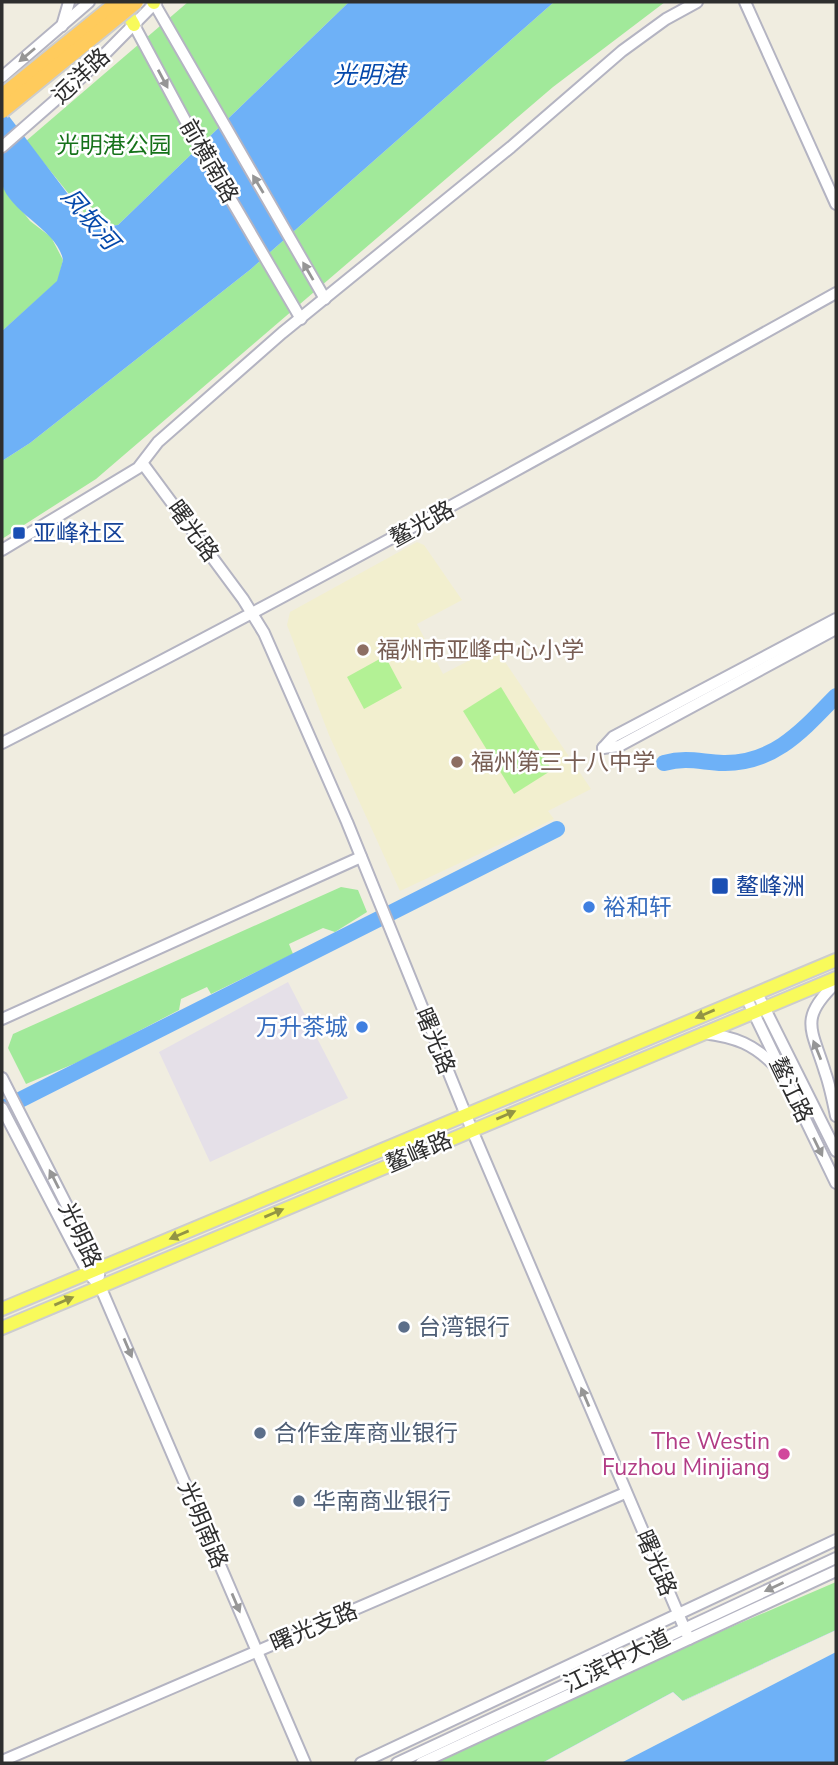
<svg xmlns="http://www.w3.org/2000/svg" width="838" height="1765" font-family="'Nunito Sans','Noto Sans SC',sans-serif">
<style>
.industrial{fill:#e5e0e8}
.education{fill:#f2efcf}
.green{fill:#a1e99a}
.pitch{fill:#b3f195}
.water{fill:#6eb1f7}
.pier{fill:#f0ede0}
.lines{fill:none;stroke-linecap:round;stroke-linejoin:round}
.river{stroke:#6eb1f7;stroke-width:16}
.secondary-casing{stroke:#b4b4c2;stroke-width:14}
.primary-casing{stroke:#cdcdcd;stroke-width:16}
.secondary{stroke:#fff;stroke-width:10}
.primary{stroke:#f8fa5b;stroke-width:12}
.highway-bridge-casing{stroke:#cdcdcd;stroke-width:18;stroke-linecap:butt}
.highway-bridge{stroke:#ffcb5c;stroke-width:14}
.oneway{fill:#969696}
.oneway2{fill:#939444}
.transit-dot{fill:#1a4fb4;stroke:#fff;stroke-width:2.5}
.education-dot{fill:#8d6e63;stroke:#fff;stroke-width:2.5}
.shop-dot{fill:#3f7fe0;stroke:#fff;stroke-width:2.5}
.service-dot{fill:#5c6f8a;stroke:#fff;stroke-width:2.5}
.hotel-dot{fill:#d1479c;stroke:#fff;stroke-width:2.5}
.labels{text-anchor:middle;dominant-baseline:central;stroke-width:5;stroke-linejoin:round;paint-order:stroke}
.street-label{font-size:23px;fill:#2e2e2e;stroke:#fff}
.park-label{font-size:23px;fill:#16721a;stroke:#fff}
.transit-label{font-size:23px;fill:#164399;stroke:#fff;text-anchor:start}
.education-label{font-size:23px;fill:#785e54;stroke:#fff;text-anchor:start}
.shop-label{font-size:23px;fill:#366cbe;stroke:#fff;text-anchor:start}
.service-label{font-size:23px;fill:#4e5e75;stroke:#fff;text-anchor:start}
.hotel-label{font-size:23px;fill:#b23c85;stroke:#fff;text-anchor:end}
.water-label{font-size:24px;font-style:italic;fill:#0549ab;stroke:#fff}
</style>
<rect width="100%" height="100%" fill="#f0ede0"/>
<path class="industrial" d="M288 982 348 1098 210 1162 159 1052Z"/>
<path class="education" d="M417 542 424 545 462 600 417 624 443 674 495 647 591 789 548 811 554 819 400 891 329 735 287 625 290 612Z"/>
<g class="green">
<path d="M188 2H349L118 225 95 226 26 141Z"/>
<path d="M554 2H665L553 87 96 479 2 539V461L30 443 251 269Z"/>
<path d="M2 185 30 221 51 237 63 260 58 281 2 331Z"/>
<path d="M341 887 358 890 367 912 335 932 323 928 289 944 293 954 211 994 207 987 181 999 179 1010 83 1060 26 1084 8 1048 13 1034Z"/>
<path d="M836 1582V1630L682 1701 673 1692 542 1763H436L682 1648Z"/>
</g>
<g class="pitch">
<path d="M385 656 402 688 364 709 347 677Z"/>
<path d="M501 687 552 770 514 794 463 711Z"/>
</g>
<g class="water">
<path d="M349 2H554L251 269 30 443 2 461V331L57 281 63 260C58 230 10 213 2 184 0 168 2 126 2 107L89 222 100 227 118 225Z"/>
<path d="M836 1630V1763H542L673 1692 683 1701Z"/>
</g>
<path class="pier" d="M836 1630V1652L621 1763H542L673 1692 683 1701Z"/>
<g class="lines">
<g class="river">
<path d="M664 763C687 757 700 762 723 763 774 764 803 730 836 696"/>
<path d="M2 1109 557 829"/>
</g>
<defs>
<g id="secondary">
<path d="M745 2 836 204"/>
<path d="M154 3 325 299"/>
<path d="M134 25 192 133 301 319"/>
<path d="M62 26 69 2"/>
<path d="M2 77 89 2"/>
<path d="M2 147 83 76 156 2"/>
<path d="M143 464 243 599 264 633 347 822 472 1130 689 1639"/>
<path d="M2 550 138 468 158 442 282 333 511 147 622 51 666 19 697 2"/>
<path d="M2 743C284 600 560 447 836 293"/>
<path d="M603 748 613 737 836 619"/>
<path d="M603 748 619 746 836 629"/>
<path d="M836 983C798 1019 812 1029 825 1072 830 1086 833 1101 836 1116"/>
<path d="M757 993 836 1151"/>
<path d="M746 997 836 1183"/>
<path d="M2 1019 361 857"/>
<path d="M703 1033C736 1037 754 1044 777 1068"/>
<path d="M2 1078 99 1269V1276"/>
<path d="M2 1108 88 1273 100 1286 305 1763"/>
<path d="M2 1761 625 1493"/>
<path d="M361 1763 836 1540"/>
<path d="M397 1763 836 1558"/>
<path d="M421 1763 836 1571"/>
</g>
<g id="primary">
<path d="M121 2 134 25"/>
<path d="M153 2 154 3"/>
<path d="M2 1309 836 960"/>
<path d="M2 1328 836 978"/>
</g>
</defs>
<use href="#secondary" class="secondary-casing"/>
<use href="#primary" class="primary-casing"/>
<use href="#secondary" class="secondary"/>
<use href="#primary" class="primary"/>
<defs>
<g id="highway-bridge">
<path d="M2 96 118 2"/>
<path d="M2 111 136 2"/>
</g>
</defs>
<use href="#highway-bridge" class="highway-bridge-casing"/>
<use href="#highway-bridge" class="highway-bridge"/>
</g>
<defs><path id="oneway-solid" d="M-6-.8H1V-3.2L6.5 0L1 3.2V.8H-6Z" transform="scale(1.75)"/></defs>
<g class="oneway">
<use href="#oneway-solid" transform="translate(27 55) rotate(140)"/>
<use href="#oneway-solid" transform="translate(163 79) rotate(62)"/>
<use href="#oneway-solid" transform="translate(258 184) rotate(-121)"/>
<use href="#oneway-solid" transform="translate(308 271) rotate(-120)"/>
<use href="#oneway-solid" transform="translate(817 1050) rotate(-112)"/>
<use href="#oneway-solid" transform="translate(818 1147) rotate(64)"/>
<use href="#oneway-solid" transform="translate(54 1179) rotate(-117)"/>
<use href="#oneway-solid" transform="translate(128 1348) rotate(67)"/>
<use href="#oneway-solid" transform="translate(585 1397) rotate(-113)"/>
<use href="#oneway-solid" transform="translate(774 1587) rotate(155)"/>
<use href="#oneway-solid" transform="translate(236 1603) rotate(67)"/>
</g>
<g class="oneway2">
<use href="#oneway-solid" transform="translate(705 1014) rotate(157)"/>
<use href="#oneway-solid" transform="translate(506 1115) rotate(-23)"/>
<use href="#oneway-solid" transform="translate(274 1213) rotate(-23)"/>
<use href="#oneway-solid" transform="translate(179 1235) rotate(157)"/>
<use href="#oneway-solid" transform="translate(64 1301) rotate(-23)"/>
</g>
<g class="transit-dot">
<rect x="12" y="526" width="14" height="14" rx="3.5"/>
<rect x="711" y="877" width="18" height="18" rx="3.5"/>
</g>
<g class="education-dot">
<circle cx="363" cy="650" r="7"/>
<circle cx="457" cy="762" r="7"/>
</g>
<g class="shop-dot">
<circle cx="589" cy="907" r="7"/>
<circle cx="362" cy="1027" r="7"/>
</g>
<g class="service-dot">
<circle cx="404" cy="1327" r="7"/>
<circle cx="260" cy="1433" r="7"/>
<circle cx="299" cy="1501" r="7"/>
</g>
<circle class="hotel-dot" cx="784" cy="1454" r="7"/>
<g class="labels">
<g class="street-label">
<text transform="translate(81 76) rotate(-43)">远洋路</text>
<text transform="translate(209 161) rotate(60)">前横南路</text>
<text transform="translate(422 524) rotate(-29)">鳌光路</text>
<text transform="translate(193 531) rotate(54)">曙光路</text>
<text transform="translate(435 1041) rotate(68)">曙光路</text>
<text transform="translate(791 1090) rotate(64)">鳌江路</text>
<text transform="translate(419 1152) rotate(-23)">鳌峰路</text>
<text transform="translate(80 1235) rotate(65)">光明路</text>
<text transform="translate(203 1525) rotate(67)">光明南路</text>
<text transform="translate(656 1563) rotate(67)">曙光路</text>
<text transform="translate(314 1627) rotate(-23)">曙光支路</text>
<text transform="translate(617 1661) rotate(-26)">江滨中大道</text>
</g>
<g class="park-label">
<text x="114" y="145">光明港公园</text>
</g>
<g class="transit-label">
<text x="33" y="533">亚峰社区</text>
<text x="736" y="886">鳌峰洲</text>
</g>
<g class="education-label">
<text x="377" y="650">福州市亚峰中心小学</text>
<text x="471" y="762">福州第三十八中学</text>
</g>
<g class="shop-label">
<text x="603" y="907">裕和轩</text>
<text x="348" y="1027" text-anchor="end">万升茶城</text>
</g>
<g class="service-label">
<text x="418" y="1327">台湾银行</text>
<text x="274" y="1433">合作金库商业银行</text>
<text x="313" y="1501">华南商业银行</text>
</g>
<g class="hotel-label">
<text x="770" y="1441">The Westin<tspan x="770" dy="26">Fuzhou Minjiang</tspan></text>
</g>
<g class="water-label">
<text x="369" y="75">光明港</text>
<text transform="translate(90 219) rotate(49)">凤坂河</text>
</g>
</g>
<rect width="838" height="1765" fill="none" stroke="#2e2e2e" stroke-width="7"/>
</svg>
